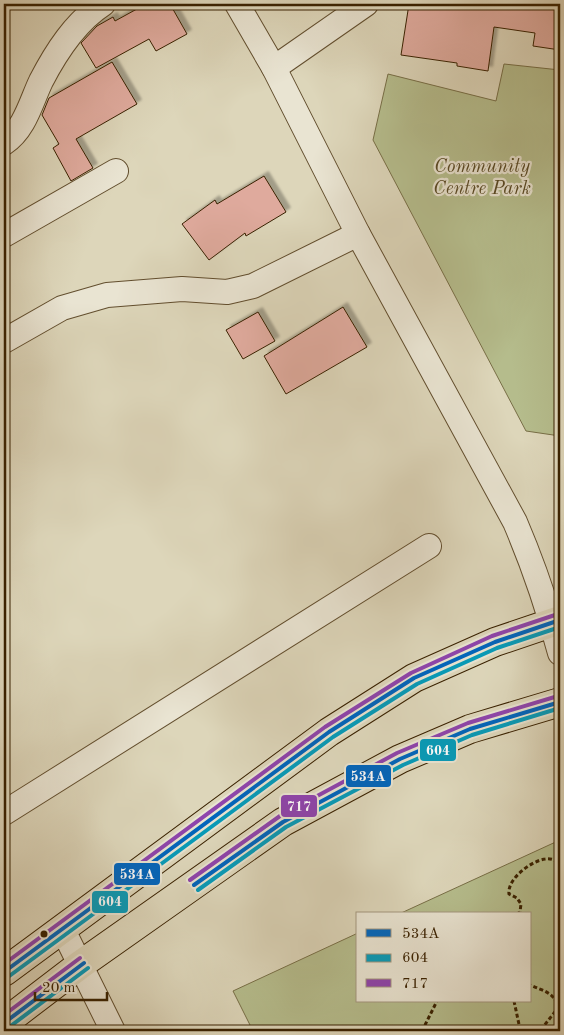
<svg xmlns="http://www.w3.org/2000/svg" width="564" height="1035" font-family="'Old Standard TT',serif">
<style>
.green{fill:#b5bc8c;stroke:#776e46}
.building{fill:#dfaa9d;stroke:#392100;filter:url(#shadow)}
.lines{fill:none;stroke-linecap:round;stroke-linejoin:round}
.minor-casing{stroke:#624e2e;stroke-width:26}
.primary-casing{stroke:#392100;stroke-width:30}
.path{stroke:#392100;stroke-width:3;stroke-dasharray:4 2.5;stroke-linecap:butt}
.minor{stroke:#e9e4d2;stroke-width:24}
.primary{stroke:#ddd6ba;stroke-width:28}
.bus-1-casing{stroke:#e9e4d2;stroke-width:8}
.bus-2-casing{stroke:#e9e4d2;stroke-width:8}
.bus-3-casing{stroke:#e9e4d2;stroke-width:8}
.bus-1{stroke:#0065bd;stroke-width:4}
.bus-2{stroke:#069bb9;stroke-width:4}
.bus-3{stroke:#8e44ad;stroke-width:4}
.bus-dot{fill:#392100;stroke:#e9e4d2;stroke-width:2}
.labels{text-anchor:middle;dominant-baseline:central;stroke-width:4.5;stroke-linejoin:round;paint-order:stroke}
.park-label{font-size:19px;font-style:italic;fill:#584823;stroke:#e9e4d2}
.line-badge{stroke:#e9e4d2;stroke-width:2}
.badge-label{font-size:14px;text-anchor:middle;font-weight:bold;fill:#fff}
</style>
<defs>
<filter id="shadow"><feDropShadow dx="4.5" dy="-4.5" stdDeviation="1" flood-color="#0004"/></filter>
</defs>
<rect width="100%" height="100%" fill="#ddd6ba"/>
<filter id="stains"><feTurbulence type="fractalNoise" baseFrequency=".004" numOctaves="4"/><feColorMatrix values="0 0 0 0 .2 0 0 0 0 .09 0 0 0 0 .02 0 0 0 .5 -.17"/></filter>
<radialGradient id="worn" r=".72"><stop offset=".6" stop-color="#630" stop-opacity="0"/><stop offset="1" stop-color="#630" stop-opacity=".3"/></radialGradient>
<g class="green">
<path d="M504 64 560 70V436L526 431 373 140 388 74 496 101Z"/>
<path d="M560 840V1031H253L233 991 358 933V1001H530V914H399Z"/>
</g>
<g class="building">
<path d="M146 4H170L187 34 156 51 149 39 96 68 81 43 97 26 113 17 115 21Z"/>
<path d="M409 4H450L489 9 490 4H560V50L533 46 535 33 494 27 488 71 457 66V63L401 55Z"/>
<path d="M112 62 137 104 76 139 93 168 71 181 53 148 59 144 42 115 49 98Z"/>
<path d="M264 176 286 212 246 236 245 233 209 260 182 224 215 200 217 204Z"/>
<path d="M343 307 367 347 286 394 264 356Z"/>
<path d="M258 312 275 341 243 359 226 330Z"/>
</g>
<g class="lines">
<defs>
<g id="minor">
<path d="M237 4 274 68 358 234 515 522C533 564 548 608 560 653"/>
<path d="M274 68 366 4"/>
<path d="M4 143C25 129 31 102 41 81 56 52 75 22 103 4"/>
<path d="M4 235 116 171"/>
<path d="M4 341 62 308 107 295 182 289 227 292 253 286 358 234"/>
<path d="M4 813 429 546"/>
<path d="M62 928 113 1031"/>
</g>
<g id="primary">
<path d="M4 972 329 732 414 678 495 642 560 620"/>
<path d="M4 1023 80 965 283 822 400 759 470 729 560 702"/>
</g>
</defs>
<use href="#minor" class="minor-casing"/>
<use href="#primary" class="primary-casing"/>
<g class="path">
<path d="M517 914 520 912 521 904 517 898 509 894C507 879 531 861 545 859 551 858 555 860 560 863"/>
<path d="M514 1001 520 1029"/>
<path d="M422 1031 437 1001"/>
<path d="M515 1031 520 1029 527 1031"/>
<path d="M527 1031 543 1027 558 1008C555 992 543 991 530 985"/>
</g>
<use href="#minor" class="minor"/>
<use href="#primary" class="primary"/>
<defs>
<g id="bus-1">
<path d="M194 885 283 822 400 759 470 729 560 702"/>
<path d="M4 972 329 732 414 678 495 642 560 620"/>
<path d="M4 1023 84 963"/>
</g>
<g id="bus-2">
<path d="M198 890 286 827 403 765 472 735 560 708"/>
<path d="M8 977 333 737 417 684 497 648 560 627"/>
<path d="M8 1028 88 968"/>
</g>
<g id="bus-3">
<path d="M190 880 280 816 397 753 468 723 558 696"/>
<path d="M4 964 325 727 411 673 492 636 558 614"/>
<path d="M4 1015 80 958"/>
</g>
</defs>
<use href="#bus-1" class="bus-1-casing"/>
<use href="#bus-2" class="bus-2-casing"/>
<use href="#bus-3" class="bus-3-casing"/>
<use href="#bus-1" class="bus-1"/>
<use href="#bus-2" class="bus-2"/>
<use href="#bus-3" class="bus-3"/>
</g>
<circle class="bus-dot" cx="44" cy="934" r="4.5"/>
<g class="labels">
<g class="park-label">
<text x="482" y="167">Community<tspan x="482" dy="22">Centre Park</tspan></text>
</g>
</g>
<g class="line-badge">
<rect x="419" y="738" width="38" height="24" rx="5" fill="#069bb9"/>
<rect x="345" y="764" width="47" height="24" rx="5" fill="#0065bd"/>
<rect x="280" y="794" width="38" height="24" rx="5" fill="#8e44ad"/>
<rect x="113" y="862" width="48" height="24" rx="5" fill="#0065bd"/>
<rect x="91" y="890" width="38" height="24" rx="5" fill="#069bb9"/>
</g>
<g class="badge-label">
<text x="438" y="755">604</text>
<text x="368" y="781">534A</text>
<text x="299" y="811">717</text>
<text x="137" y="879">534A</text>
<text x="110" y="906">604</text>
</g>
<rect width="564" height="1035" fill="none" stroke="#ddd6ba" stroke-width="20"/>
<rect x="5" y="5" width="554" height="1025" fill="none" stroke="#392100" stroke-width="2.5"/>
<rect x="10" y="10" width="544" height="1015" fill="none" stroke="#392100"/>
<rect x="356" y="912" width="175" height="90" fill="#e9e4d2" stroke="#a3967e"/>
<rect x="366" y="929" width="25" height="8" fill="#0065bd" stroke="#a3967e"/>
<text x="402" y="938" font-size="15" fill="#392100">534A</text>
<rect x="366" y="954" width="25" height="8" fill="#069bb9" stroke="#a3967e"/>
<text x="402" y="962" font-size="15" fill="#392100">604</text>
<rect x="366" y="979" width="25" height="8" fill="#8e44ad" stroke="#a3967e"/>
<text x="402" y="988" font-size="15" fill="#392100">717</text>
<path d="M35 992v8h72v-8" fill="none" stroke="#392100" stroke-width="2.5"/>
<text x="42" y="992" font-size="15" fill="#392100" stroke="#e9e4d2" stroke-width="4" paint-order="stroke">20 m</text>
<rect width="100%" height="100%" filter="url(#stains)"/>
<rect width="100%" height="100%" fill="url(#worn)"/>
</svg>
